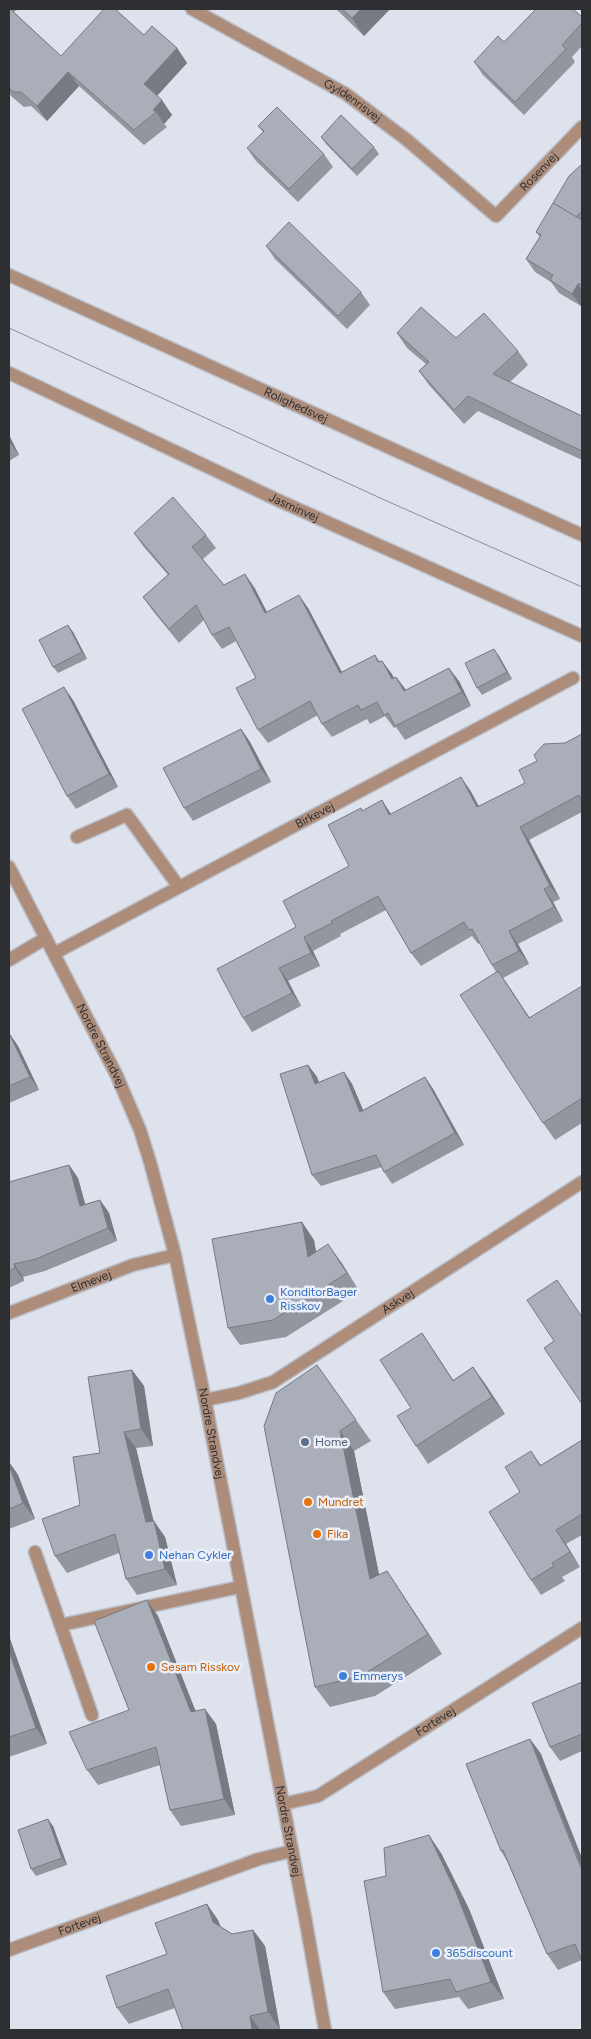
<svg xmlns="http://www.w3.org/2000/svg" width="591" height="2039" font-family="Figtree,sans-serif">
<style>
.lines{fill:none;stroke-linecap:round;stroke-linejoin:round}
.minor-casing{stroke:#babec8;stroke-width:15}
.minor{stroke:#ad8d7a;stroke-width:12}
.tram{stroke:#8a8e96;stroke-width:1}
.wall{fill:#91969f}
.shaded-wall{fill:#767a82}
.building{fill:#a9aeb9;stroke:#767a82}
.shop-dot{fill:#3f7fe0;stroke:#eaeffa;stroke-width:2}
.service-dot{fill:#5c6f8a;stroke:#eaeffa;stroke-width:2}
.food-dot{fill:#e8710a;stroke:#eaeffa;stroke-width:2}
.labels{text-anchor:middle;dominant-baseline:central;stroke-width:5;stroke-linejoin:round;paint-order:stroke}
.street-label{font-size:12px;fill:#2d2f33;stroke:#eaeffa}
.shop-label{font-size:12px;fill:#366cbe;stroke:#eaeffa;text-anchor:start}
.service-label{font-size:12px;fill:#4e5e75;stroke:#eaeffa;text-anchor:start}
.food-label{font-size:12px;fill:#c56008;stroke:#eaeffa;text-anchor:start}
</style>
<rect width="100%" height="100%" fill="#dde2ed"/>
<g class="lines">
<defs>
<g id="minor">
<path id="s1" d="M192 9 346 94 407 140 496 216 582 127"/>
<path id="s2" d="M9 275 582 535"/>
<path id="s3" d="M9 373 282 502 582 636"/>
<path d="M77 837 127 815 179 887"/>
<path id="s4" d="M9 867 117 1076 140 1130 150 1162 175 1255 205 1400 305 1917 325 2030"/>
<path id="s5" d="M55 953 573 678"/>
<path d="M9 960 46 938"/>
<path id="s6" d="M9 1313 133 1265 175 1255"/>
<path id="s7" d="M205 1400 239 1393 273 1382 582 1182"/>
<path d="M35 1552 92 1715"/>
<path d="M61 1625 240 1587"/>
<path id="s8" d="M283 1804 318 1796 582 1628"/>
<path id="s9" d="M9 1950 259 1859 292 1851"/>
</g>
</defs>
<use href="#minor" class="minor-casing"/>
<use href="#minor" class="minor"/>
<path class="tram" d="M9 328 389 502 582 587"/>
</g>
<g class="wall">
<path d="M9 9H18L14 12 61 56 144 35 177 48 187 63 157 96 172 115 164 124 167 127 144 145 79 86 47 121 31 106 24 107 11 96 9 92Z"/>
<path d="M336 9H390L364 36Z"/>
<path d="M582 17V46L572 57 575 62 524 115 483 75 474 62 504 42Z"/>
<path d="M258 126 324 154 333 167 298 202 256 161 247 148 263 132Z"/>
<path d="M321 137 374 147 379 154 357 176 326 144Z"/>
<path d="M582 164V305L581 306 559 293 551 282 535 272 526 259 540 237 536 232Z"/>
<path d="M266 246 361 292 370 305 347 329 275 259Z"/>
<path d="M397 333 456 338 518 351 528 365 510 382 582 416V460L547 444 478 411 464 424 429 385 419 371 426 364 407 348Z"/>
<path d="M9 435 19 455 9 461Z"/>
<path d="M134 533 206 535 216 548 203 559 224 585 254 587 267 612 308 608 342 672 375 655 380 662 382 661 394 678 396 677 406 690 459 681 471 706 405 740 396 727 394 728 385 716 370 724 367 719 332 737 322 724 318 715 268 743 258 730 256 678 236 641 222 649 212 635 204 620 179 643 153 611 143 597 168 575 143 546Z"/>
<path d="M73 632 87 659 58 673 53 667Z"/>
<path d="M499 656 512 679 482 695 477 688Z"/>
<path d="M73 700 118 787 76 809 67 796Z"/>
<path d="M241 729 250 742 271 782 193 821 184 808Z"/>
<path d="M582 734V812L529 840 560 899 553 902 563 921 518 944 529 964 503 978 530 1018 582 986V1123L555 1140 543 1123 496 972 492 965 480 943 478 944 472 936 421 966 411 953 386 910 340 934 341 936 313 951 320 966 288 981 301 1006 252 1032 243 1018 296 927 349 866 361 808 362 810 391 814 470 790 479 806 525 783 537 761 565 743Z"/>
<path d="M9 1033 18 1046 39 1090 9 1103Z"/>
<path d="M308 1065 317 1077 319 1082 344 1072 352 1084 363 1110 425 1077 433 1089 464 1145 392 1184 384 1172 382 1167 321 1186 312 1175Z"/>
<path d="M69 1165 78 1178 85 1204 100 1200 109 1213 117 1241 45 1271 23 1277 24 1281 9 1288V1182Z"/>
<path d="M314 1240 316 1252 341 1262 359 1291 286 1337 240 1345 228 1328Z"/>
<path d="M422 1333 453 1380 473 1367 505 1414 428 1464 416 1446 411 1408Z"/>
<path d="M317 1365 371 1441 354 1451 379 1575 387 1571 442 1654 375 1696 330 1707 315 1687Z"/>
<path d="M132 1370 144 1386 153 1446 136 1448 153 1521 165 1537 177 1585 137 1595 126 1579 119 1553 67 1573 55 1556 80 1505Z"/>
<path d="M582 1440V1535L566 1544 580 1567 562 1577 565 1581 541 1595 531 1580 520 1492 531 1451 541 1465Z"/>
<path d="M9 1462 18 1475 35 1519 9 1529Z"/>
<path d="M147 1600 158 1616 195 1711 216 1724 235 1815 181 1826 170 1810 160 1765 98 1785 87 1770 129 1710Z"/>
<path d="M9 1636 47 1744 9 1757Z"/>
<path d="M582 1682V1751L560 1761 550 1747Z"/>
<path d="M530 1739 541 1754 582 1960 558 1970 547 1954 507 1861 501 1851Z"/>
<path d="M53 1826 67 1865 36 1876 31 1869Z"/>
<path d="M441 1853 469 1909 504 1999 468 2009 459 1997 395 2009 383 1992 386 1876Z"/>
<path d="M218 1920 220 1926 232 1934 253 1930 265 1946 280 2029 272 2030H183L175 2008 129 2024 117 2008 167 1954Z"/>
</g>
<g class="shaded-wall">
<path d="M361 9H390L364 36 352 18Z"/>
<path d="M177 48 187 63 154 99 144 84Z"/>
<path d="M68 72 79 86 47 121 37 106Z"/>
<path d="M162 100 172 115 164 124 156 112 153 110Z"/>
<path d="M578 284 582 290V305L581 306 572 294Z"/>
<path d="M9 435 19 455 10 443 9 440Z"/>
<path d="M245 574 254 587 274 626 265 613Z"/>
<path d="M299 595 308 608 349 686 340 673Z"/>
<path d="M68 625 73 632 87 659 82 652Z"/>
<path d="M494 649 499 656 512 679 507 672Z"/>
<path d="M382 661 392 674 401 693 392 679Z"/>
<path d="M449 668 459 681 471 706 462 692Z"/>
<path d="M396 677 406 690 404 691Z"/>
<path d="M64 687 73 700 118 787 109 774Z"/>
<path d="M241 729 250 742 271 782 261 769Z"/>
<path d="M461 777 470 790 486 821 477 807Z"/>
<path d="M382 800 391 814 389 815Z"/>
<path d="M520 827 529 840 560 899 550 886Z"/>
<path d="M544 889 553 902 563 921 554 907Z"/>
<path d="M509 931 518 944 529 964 519 951Z"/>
<path d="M304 937 313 951 320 966 311 953Z"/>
<path d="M279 968 288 981 301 1006 292 993Z"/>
<path d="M498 971 510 988 541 1036 529 1018Z"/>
<path d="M9 1033 18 1046 39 1090 30 1077Z"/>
<path d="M308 1065 317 1077 323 1096 315 1084Z"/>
<path d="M344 1072 352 1084 369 1124 360 1112Z"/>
<path d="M425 1077 433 1089 464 1145 455 1133Z"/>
<path d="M69 1165 78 1178 89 1218 80 1206Z"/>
<path d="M100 1200 109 1213 117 1241 108 1228Z"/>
<path d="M302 1222 314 1240 320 1274 308 1257Z"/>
<path d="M328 1244 341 1262 359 1291 347 1273Z"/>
<path d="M14 1264 23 1277 24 1281 15 1268Z"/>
<path d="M422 1333 434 1351 465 1398 453 1381Z"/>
<path d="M473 1367 486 1385 505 1414 492 1397Z"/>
<path d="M132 1370 144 1386 153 1446 141 1429Z"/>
<path d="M340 1431 354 1451 384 1599 370 1579Z"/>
<path d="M124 1432 136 1448 158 1539 146 1522Z"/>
<path d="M9 1462 18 1475 35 1519 23 1503 9 1465Z"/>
<path d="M154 1521 165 1537 177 1585 165 1569Z"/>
<path d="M556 1530 566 1544 580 1567 570 1552Z"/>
<path d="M387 1571 401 1592 442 1654 428 1634Z"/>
<path d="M147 1600 158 1616 202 1727 191 1712Z"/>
<path d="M9 1636 47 1744 36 1728 9 1651Z"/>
<path d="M205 1709 216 1724 235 1815 224 1799Z"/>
<path d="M530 1739 541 1754 582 1858V1869Z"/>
<path d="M48 1819 53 1826 67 1865 62 1858Z"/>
<path d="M429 1835 441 1853 469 1909 504 1999 491 1982Z"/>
<path d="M207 1904 218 1920 225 1938 213 1922Z"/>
<path d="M253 1930 265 1946 280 2029 268 2012Z"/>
<path d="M250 2016 260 2030H252Z"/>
</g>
<g class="building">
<path d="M9 9H10L61 56 104 9H115L144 35 152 26 177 48 144 84 162 100 153 110 156 112 134 130 68 72 37 106 21 92H13L9 88Z"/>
<path d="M342 9H361L352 18Z"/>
<path d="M536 9H573L582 17V23L562 45 566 49 515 102 474 62 498 36 504 42Z"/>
<path d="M277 107 324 154 289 189 247 148 264 131 258 126Z"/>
<path d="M341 115 374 147 352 169 321 137Z"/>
<path d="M582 164V211L576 217 553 203 569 176Z"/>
<path d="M553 203 582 220V285L580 284H578L572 294 550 280 553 275 526 259 541 235 536 232Z"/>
<path d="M289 222 361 292 338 316 266 246Z"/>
<path d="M421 307 456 338 484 313 518 351 493 374 582 416V451L537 430 468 396 454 410 419 371 429 362 397 333Z"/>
<path d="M173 497 206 535 192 547 224 585 245 574 265 613 299 595 340 673 375 655 378 662 382 661 392 679 396 677 404 691 449 668 462 692 395 726 388 713 384 715 377 702 361 710 358 705 322 724 310 701 258 730 236 688 256 678 229 627 212 635 196 605 169 629 143 597 169 574 134 533Z"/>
<path d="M68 625 82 652 53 667 39 640Z"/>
<path d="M494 649 507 672 477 688 465 663Z"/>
<path d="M64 687 109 774 67 796 22 709Z"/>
<path d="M241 729 261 769 184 808 163 768Z"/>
<path d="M582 734V801L579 795 520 827 550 886 544 889 554 907 509 931 519 951 492 965 472 929 469 930 464 922 411 953 378 896 331 921 332 923 304 937 311 953 279 968 292 993 243 1018 217 969 296 927 283 901 349 866 328 825 361 808 362 811 382 800 389 815 461 777 477 807 525 783 519 770 537 761 534 755 544 744 565 743Z"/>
<path d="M498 971 529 1018 582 986V1098L543 1123 460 995Z"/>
<path d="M9 1033 30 1077 9 1086Z"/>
<path d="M308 1065 315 1084 344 1072 360 1112 425 1077 455 1133 384 1172 376 1155 312 1175 280 1074Z"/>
<path d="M69 1165 80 1206 100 1200 108 1228 36 1259 14 1264 15 1268 9 1271V1182Z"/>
<path d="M302 1222 308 1257 328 1244 347 1273 273 1320 228 1328 212 1239Z"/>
<path d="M557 1280 582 1317V1404L544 1348 554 1341 527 1300Z"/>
<path d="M422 1333 453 1381 473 1367 492 1397 416 1446 397 1416 411 1408 380 1360Z"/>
<path d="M317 1365 356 1420 340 1431 370 1579 387 1571 428 1634 361 1676 315 1687 264 1426 276 1393Z"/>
<path d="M132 1370 141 1429 124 1432 146 1522 154 1521 165 1569 126 1579 115 1534 55 1556 42 1519 80 1505 73 1457 100 1453 88 1377Z"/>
<path d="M582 1440V1514L556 1530 570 1552 552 1563 554 1566 531 1580 489 1512 520 1492 505 1467 531 1451 540 1466Z"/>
<path d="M9 1465 23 1503 9 1509Z"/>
<path d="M147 1600 191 1712 205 1709 224 1799 170 1810 156 1747 87 1770 69 1732 129 1710 94 1621Z"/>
<path d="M9 1651 36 1728 9 1737Z"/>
<path d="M582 1682V1734L550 1747 532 1703Z"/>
<path d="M530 1739 581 1868 582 1867V1961L575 1944 547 1954 503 1850 501 1851 466 1764Z"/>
<path d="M48 1819 62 1858 31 1869 18 1830Z"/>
<path d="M429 1835 456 1892 491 1982 456 1992 450 1979 383 1992 364 1881 386 1876 384 1848Z"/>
<path d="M207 1904 213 1922 232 1934 253 1930 268 2012 250 2016 252 2030H183L168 1989 117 2008 106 1976 167 1954 155 1923Z"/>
</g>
<g class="shop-dot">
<circle cx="270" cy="1299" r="5"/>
<circle cx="149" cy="1555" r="5"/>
<circle cx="343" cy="1676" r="5"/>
<circle cx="436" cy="1953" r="5"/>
</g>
<circle class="service-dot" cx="305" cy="1442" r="5"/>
<g class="food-dot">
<circle cx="308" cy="1502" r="5"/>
<circle cx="317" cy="1534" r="5"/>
<circle cx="151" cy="1667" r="5"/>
</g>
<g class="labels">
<g class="street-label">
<text stroke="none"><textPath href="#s1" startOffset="185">Gyldenrisvej</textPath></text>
<text stroke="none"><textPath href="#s1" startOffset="431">Rosenvej</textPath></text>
<text stroke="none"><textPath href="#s2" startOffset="315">Rolighedsvej</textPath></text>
<text stroke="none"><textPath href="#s3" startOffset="315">Jasminvej</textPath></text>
<text stroke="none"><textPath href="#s5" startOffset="294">Birkevej</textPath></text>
<text stroke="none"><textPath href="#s4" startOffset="201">Nordre Strandvej</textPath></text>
<text stroke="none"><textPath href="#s6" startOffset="88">Elmevej</textPath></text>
<text stroke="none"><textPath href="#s7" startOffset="219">Askvej</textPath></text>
<text stroke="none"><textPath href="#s4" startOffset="606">Nordre Strandvej</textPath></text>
<text stroke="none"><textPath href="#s8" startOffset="175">Fortevej</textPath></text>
<text stroke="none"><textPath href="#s4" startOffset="1011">Nordre Strandvej</textPath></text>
<text stroke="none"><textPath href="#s9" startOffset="75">Fortevej</textPath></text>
</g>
<g class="shop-label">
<text x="280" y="1292">KonditorBager<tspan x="280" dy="14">Risskov</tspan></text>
<text x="159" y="1555">Nehan Cykler</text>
<text x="353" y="1676">Emmerys</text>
<text x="446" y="1953">365discount</text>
</g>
<g class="service-label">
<text x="315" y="1442">Home</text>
</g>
<g class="food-label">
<text x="318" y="1502">Mundret</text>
<text x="327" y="1534">Fika</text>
<text x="161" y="1667">Sesam Risskov</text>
</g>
</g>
<rect width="591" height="2039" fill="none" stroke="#2d2f33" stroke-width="20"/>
</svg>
